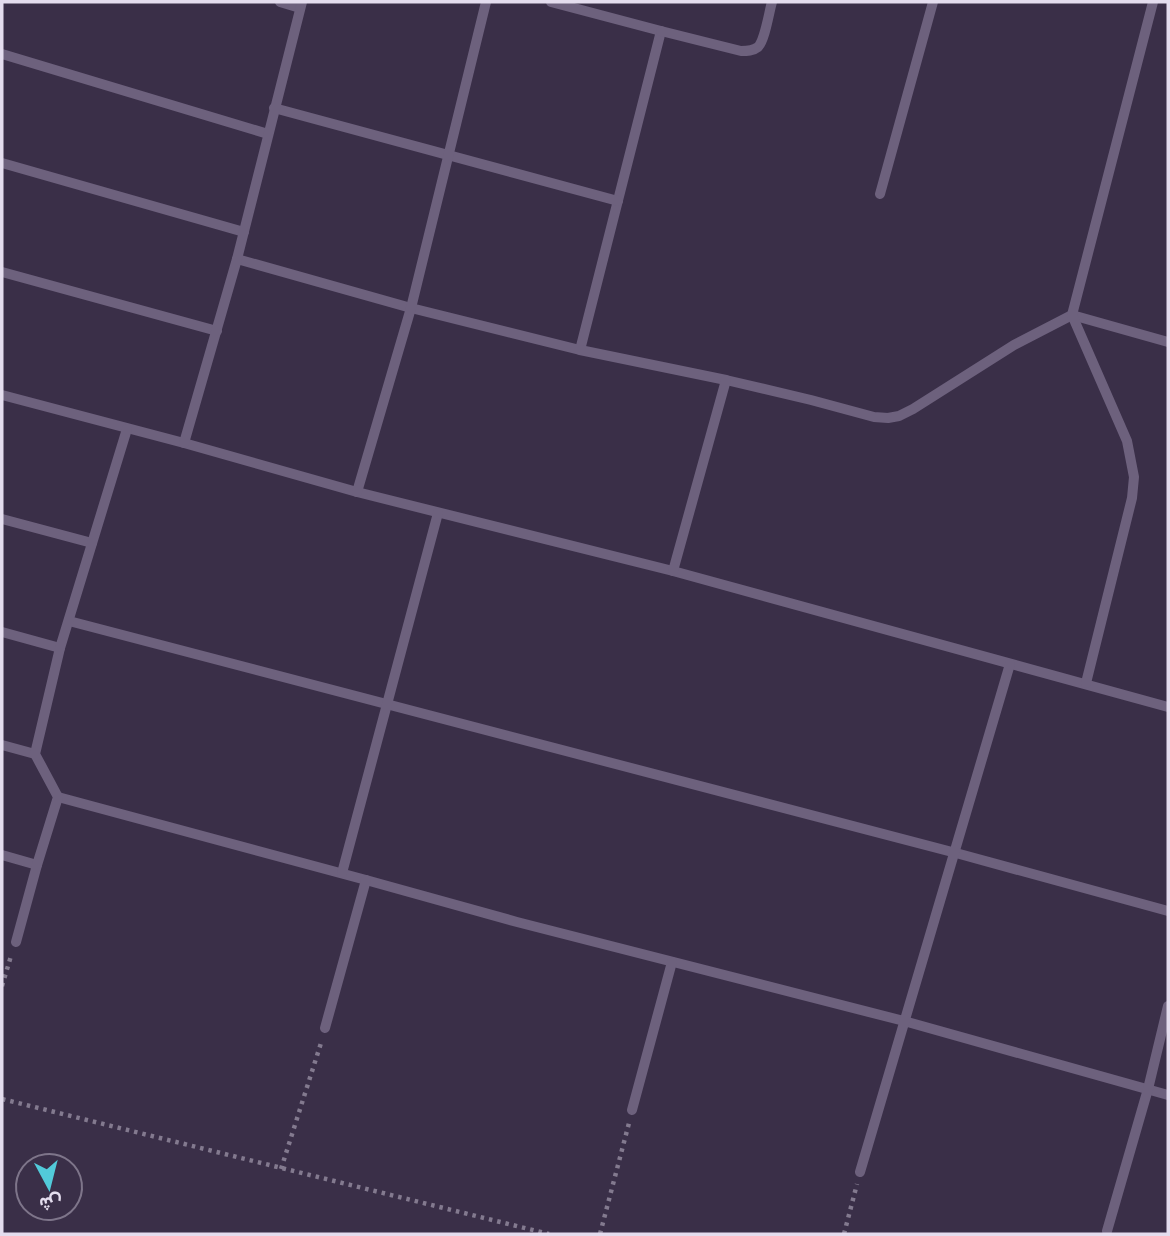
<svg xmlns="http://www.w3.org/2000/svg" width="1170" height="1236" font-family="Montserrat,Vazirmatn,sans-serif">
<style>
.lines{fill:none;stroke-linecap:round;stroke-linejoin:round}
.path{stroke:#837a8f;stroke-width:4.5;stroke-dasharray:3.5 5;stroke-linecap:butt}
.lane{stroke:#6d617d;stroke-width:10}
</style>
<rect width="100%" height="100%" fill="#3a2f48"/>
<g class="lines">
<g class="path">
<path d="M2 986 11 956"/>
<path d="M2 1099 549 1234"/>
<path d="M281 1169 321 1043"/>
<path d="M600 1234 629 1123"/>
<path d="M844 1234 857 1184"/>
</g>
<g class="lane">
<path d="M280 2 300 8"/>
<path d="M551 2 661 31 580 350"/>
<path d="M661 31 741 51C747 51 753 51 758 47 765 40 769 12 772 2"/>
<path d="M2 54 268 134"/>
<path d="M274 108 618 201"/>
<path d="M2 163 244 232"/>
<path d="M880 194 933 2"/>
<path d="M237 259 411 308 580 350 726 380 811 400 874 417 888 418 899 416 913 409 1014 345 1072 315 1168 342"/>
<path d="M2 272 217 331"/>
<path d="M2 395 184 443 357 492 673 571 1168 707"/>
<path d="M184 443 237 259 302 2"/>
<path d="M357 492 411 308 486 2"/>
<path d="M2 519 92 543"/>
<path d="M673 571 726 380"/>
<path d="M69 621 956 853 1168 911"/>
<path d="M2 632 60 648"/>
<path d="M1086 683 1132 498 1134 477 1127 441 1072 315 1153 2"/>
<path d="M2 745 35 754"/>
<path d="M58 797 366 880 517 922 904 1021 1168 1095"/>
<path d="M2 855 37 865"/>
<path d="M342 873 438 513"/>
<path d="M16 942 37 865 58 797 35 754 60 648 127 429"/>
<path d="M325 1028 366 880"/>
<path d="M632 1110 672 962"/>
<path d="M860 1172C909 1002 961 834 1010 664"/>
<path d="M1107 1231 1148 1089 1168 1006"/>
</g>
</g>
<rect width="1170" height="1236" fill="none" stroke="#e4ddee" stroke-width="7"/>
<g transform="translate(49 1187) rotate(173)"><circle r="33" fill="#3a2f48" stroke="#7e758a" stroke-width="2"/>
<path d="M0-5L12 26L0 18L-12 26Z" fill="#52cbda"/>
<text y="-10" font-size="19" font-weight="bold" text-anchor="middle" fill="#e4ddee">ش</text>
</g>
</svg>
